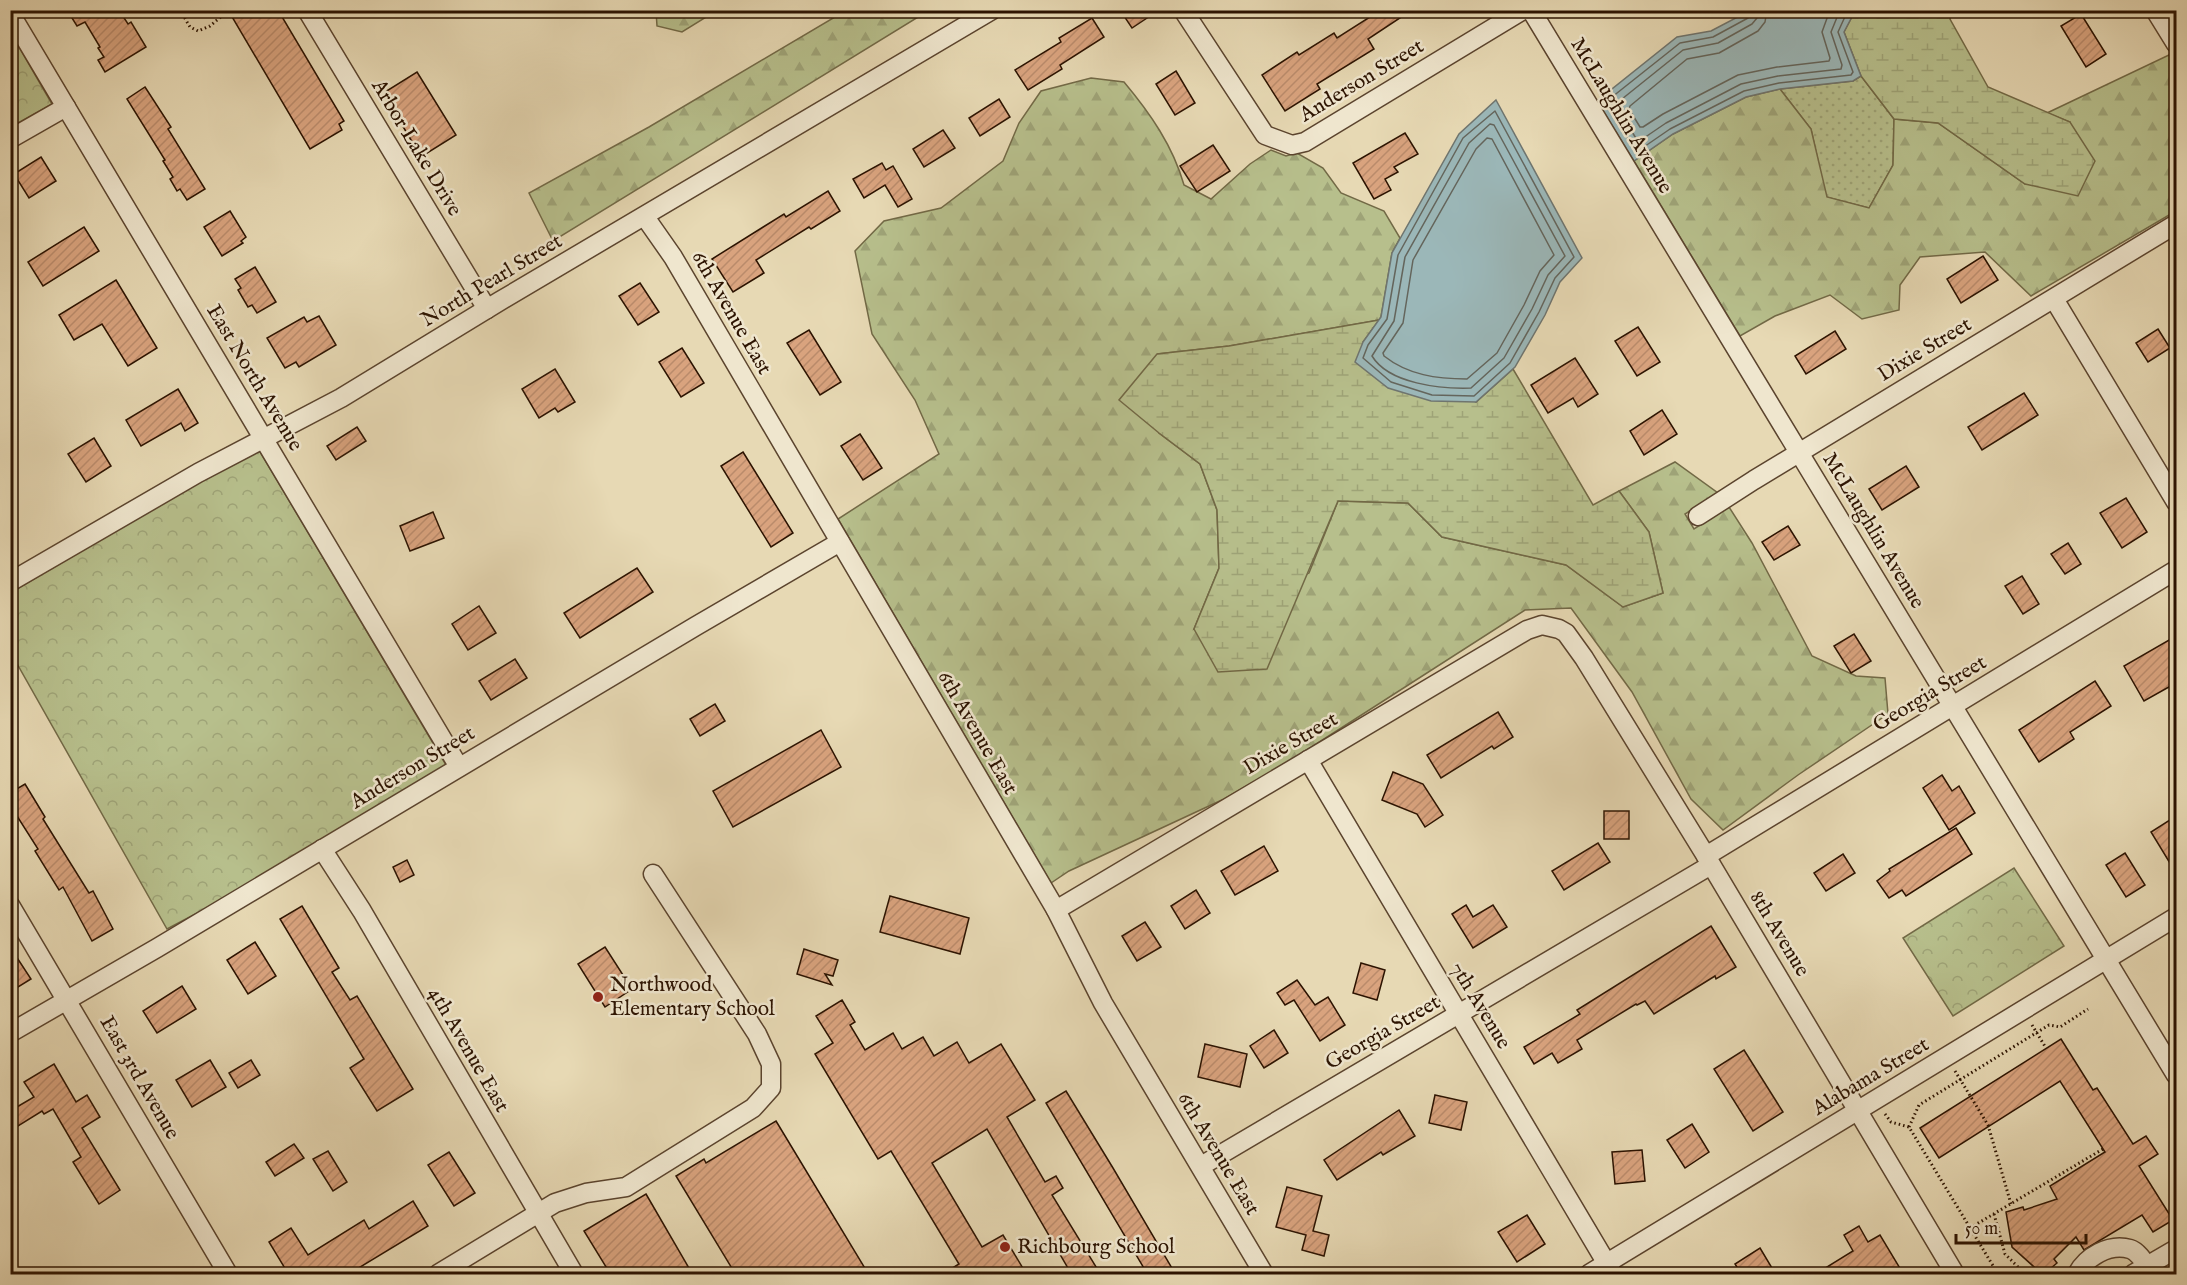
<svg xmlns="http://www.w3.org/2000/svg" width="2187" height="1285" font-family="'IM FELL English',serif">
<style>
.grass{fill:url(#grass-dots);stroke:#726946;stroke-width:1.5}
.forest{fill:url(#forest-firs);stroke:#726946;stroke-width:1.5}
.wetland{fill:url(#wetland-marsh);stroke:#726946;stroke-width:1.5}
.park{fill:url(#park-crowns);stroke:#726946;stroke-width:1.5}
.water{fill:#9bb7b8;stroke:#6f756f;stroke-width:1.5}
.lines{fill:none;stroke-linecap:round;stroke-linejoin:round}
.shore{stroke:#64655c;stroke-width:1.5}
.building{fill:url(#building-hatch);stroke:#2c1301;stroke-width:1.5}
.minor-casing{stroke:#5b442e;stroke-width:21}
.path{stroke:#2c1301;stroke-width:3;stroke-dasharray:1.5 3;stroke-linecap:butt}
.minor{stroke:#efe6ce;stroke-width:18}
.poi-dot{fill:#8f2418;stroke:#efe6ce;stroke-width:2}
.labels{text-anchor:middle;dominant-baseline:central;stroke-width:5;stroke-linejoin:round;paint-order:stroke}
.street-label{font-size:21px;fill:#2c1301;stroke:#efe6ce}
.poi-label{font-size:21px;fill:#2c1301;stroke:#efe6ce;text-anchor:start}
</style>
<defs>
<pattern id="grass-dots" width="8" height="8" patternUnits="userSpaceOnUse" patternTransform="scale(1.5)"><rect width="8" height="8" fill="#b7bf8c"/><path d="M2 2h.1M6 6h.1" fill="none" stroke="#9ea377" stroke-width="1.8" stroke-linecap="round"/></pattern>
<pattern id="forest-firs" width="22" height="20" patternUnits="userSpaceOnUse" patternTransform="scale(1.5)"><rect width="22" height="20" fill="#b7bf8c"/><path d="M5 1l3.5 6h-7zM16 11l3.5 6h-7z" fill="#9ea377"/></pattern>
<pattern id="wetland-marsh" width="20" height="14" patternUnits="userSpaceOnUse" patternTransform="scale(1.5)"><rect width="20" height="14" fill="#b7bf8c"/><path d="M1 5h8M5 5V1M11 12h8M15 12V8" fill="none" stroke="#9ea377"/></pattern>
<pattern id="park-crowns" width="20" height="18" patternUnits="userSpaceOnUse" patternTransform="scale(1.5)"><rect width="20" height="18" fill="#b7bf8c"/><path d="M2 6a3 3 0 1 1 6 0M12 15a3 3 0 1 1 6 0" fill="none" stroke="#9ea377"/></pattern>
<pattern id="building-hatch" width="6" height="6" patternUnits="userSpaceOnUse" patternTransform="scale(1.5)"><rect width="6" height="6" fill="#d9a37e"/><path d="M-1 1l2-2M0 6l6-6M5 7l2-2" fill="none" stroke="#ba8b6b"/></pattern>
</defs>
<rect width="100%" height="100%" fill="#e7d9b4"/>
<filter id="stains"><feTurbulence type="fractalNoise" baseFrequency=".00333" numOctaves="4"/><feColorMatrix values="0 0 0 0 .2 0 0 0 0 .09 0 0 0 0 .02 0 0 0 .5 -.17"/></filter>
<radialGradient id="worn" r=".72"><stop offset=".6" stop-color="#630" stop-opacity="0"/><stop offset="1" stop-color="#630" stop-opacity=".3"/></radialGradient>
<path class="grass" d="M1861 76 1894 119 1893 165 1869 208 1826 197 1811 129 1780 89 1853 81Z"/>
<g class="forest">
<path d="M656 11V10L716 11 682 32 657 26Z"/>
<path d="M845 11H928L553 241 529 193 649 127Z"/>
<path d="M2171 54 2176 63V211L2031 296 1985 252 1920 257 1900 285 1899 310 1862 319 1830 295 1775 316 1740 336 1634 161 1673 134 1746 97 1780 89 1811 129 1827 197 1869 208 1893 165 1894 119 1938 123 2025 184 2070 122 2047 113Z"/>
<path d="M1091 78 1124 82C1150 113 1173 146 1184 185L1211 199 1250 164 1271 150 1286 156 1297 153 1323 168 1341 193 1384 211 1400 238 1392 253 1381 317 1379 320 1229 346 1158 354 1159 433 1200 464 1217 510 1219 568 1194 629 1309 573 1338 501 1408 503 1442 537 1566 565 1623 607 1663 593 1649 532 1619 491 1675 462 1718 493 1685 514 1694 529 1729 507 1752 543 1812 656 1856 676 1885 678 1888 714 1798 775 1723 830 1691 799 1632 692 1571 608 1525 610 1296 757 1224 799 1069 871 1051 883 838 519 939 454 915 400 872 334 855 251 884 221 941 208 1003 161 1019 123 1041 91Z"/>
</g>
<g class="wetland">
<path d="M1855 11H1951L1950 19 1988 87 2070 122 2095 161 2078 196 2025 184 1938 123 1894 119 1861 76 1844 32Z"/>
<path d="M1379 320 1363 342 1476 402 1513 369 1593 505 1619 491 1649 532 1663 593 1623 607 1566 565 1442 537 1408 503 1338 501 1267 669 1218 672 1194 629 1219 568 1217 510 1200 464 1159 433 1119 400 1157 354 1229 346Z"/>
</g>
<g class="park">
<path d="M11 33 52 104 11 127H10Z"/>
<path d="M259 450 446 765 203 910 167 929 11 653 10 593 202 480Z"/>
<path d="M2014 868 2064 946 1953 1016 1903 938Z"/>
</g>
<g class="water">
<path d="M1749 11H1855L1844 32 1861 76 1853 81 1780 89 1746 97 1673 134 1634 161 1597 101 1677 37 1711 31Z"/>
<path d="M1496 100 1582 258 1560 282 1545 315 1515 367 1476 402 1431 401 1388 388 1355 362 1363 342 1381 317 1392 253 1459 134Z"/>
</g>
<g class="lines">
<g class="shore">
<path d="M1750 10 1748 18 1713 37 1680 43 1607 101V105L1635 150 1638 151 1670 129 1744 91 1779 83 1851 75 1853 72 1838 32 1848 10"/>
<path d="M1758 10 1757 18 1752 24 1718 43 1683 50 1617 103V107L1637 140H1641L1666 123 1741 84 1778 76 1841 69 1842 65 1831 32 1840 10"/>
<path d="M1767 10 1765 22 1758 31 1719 53 1687 59 1630 106 1629 109 1640 127H1643L1663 114 1738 75 1777 67 1829 61 1830 58 1822 32 1830 10"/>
<path d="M1495 111 1574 257 1555 278 1539 312 1510 363 1474 396 1432 395 1391 382 1363 358 1368 345 1387 319 1398 255 1463 138Z"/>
<path d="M1490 124 1494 125 1565 256 1548 275 1532 309 1504 358 1471 388C1441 389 1389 384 1372 356L1394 321 1405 257 1469 143Z"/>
<path d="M1487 138 1492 139 1554 255 1540 271 1524 305 1497 353 1467 379C1437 379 1408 375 1384 356L1383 353 1403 323 1413 260 1476 149Z"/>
</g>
</g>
<g class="building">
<path d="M67 10H119L128 24 131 22 146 47 105 72 98 60 104 57 98 48 100 47 85 22 77 26Z"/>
<path d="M228 10H278L344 121 339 124 342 130 310 149Z"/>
<path d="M1120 10H1159L1132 28Z"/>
<path d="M1366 10H1412L1368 39 1374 49 1317 84 1320 89 1285 111 1262 75 1297 52 1299 55 1334 33 1337 38 1370 17Z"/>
<path d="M2081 14 2106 54 2086 67 2061 26Z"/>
<path d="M1092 18 1104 37 1060 65 1062 69 1028 90 1015 70 1061 42 1059 38Z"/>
<path d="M1176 71 1195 103 1175 115 1156 84Z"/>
<path d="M417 72 456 135 424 155 420 149 417 150 386 98 388 97 385 92Z"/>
<path d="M145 87 171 127 168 129 205 189 187 200 180 189 177 191 170 179 173 177 163 161 165 160 127 99Z"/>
<path d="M999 99 1010 117 980 136 969 118Z"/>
<path d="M943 130 955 148 924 167 913 149Z"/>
<path d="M1405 133 1418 154 1394 167 1398 172 1385 179 1391 190 1374 199 1353 163Z"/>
<path d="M1213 145 1230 171 1197 192 1180 166Z"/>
<path d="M41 157 56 181 29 198 14 174Z"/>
<path d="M882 163 886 170 893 166 912 199 898 207 885 185 864 198 853 179Z"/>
<path d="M828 191 840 211 811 229 809 227 756 260 764 273 733 292 712 259 784 214 786 217Z"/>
<path d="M230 211 246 237 241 241 243 243 222 256 204 227Z"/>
<path d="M84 227 99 251 43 286 28 262Z"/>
<path d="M1983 256 1998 280 1961 303 1947 279Z"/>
<path d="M255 267 276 302 257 313 252 305 248 307 238 290 241 288 235 279Z"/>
<path d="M116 280 157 348 128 366 102 324 74 340 59 315Z"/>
<path d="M640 283 659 312 638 325 619 296Z"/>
<path d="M319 316 336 345 299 367 296 362 285 368 267 338 304 317 307 322Z"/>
<path d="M1638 327 1660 362 1637 376 1615 341Z"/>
<path d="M2158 329 2170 348 2148 362 2136 343Z"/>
<path d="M809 330 841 382 820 395 787 343Z"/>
<path d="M1835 331 1846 349 1806 374 1795 356Z"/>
<path d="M682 348 704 383 681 397 659 362Z"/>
<path d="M1575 358 1598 394 1578 407 1573 398 1548 413 1531 385Z"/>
<path d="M555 369 575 402 558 412 555 408 539 418 522 389Z"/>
<path d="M178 389 198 423 185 431 181 423 141 446 126 420Z"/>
<path d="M2024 393 2038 415 1982 450 1968 427Z"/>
<path d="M1662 410 1677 434 1644 455 1630 431Z"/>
<path d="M357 427 366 441 336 460 327 446Z"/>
<path d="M860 434 882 468 863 480 841 446Z"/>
<path d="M94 438 111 466 86 482 68 454Z"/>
<path d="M743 452 793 533 771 547 721 466Z"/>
<path d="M1906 466 1919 487 1882 510 1869 489Z"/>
<path d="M2126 498 2147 532 2122 548 2100 513Z"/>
<path d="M433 512 444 538 410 551 400 526Z"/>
<path d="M1788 526 1800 545 1774 560 1762 542Z"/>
<path d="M2068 543 2081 564 2065 574 2051 554Z"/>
<path d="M637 568 653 592 580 638 564 613Z"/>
<path d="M2022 576 2039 604 2023 614 2005 586Z"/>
<path d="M479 606 496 633 468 650 452 624Z"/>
<path d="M1854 634 1871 661 1851 673 1834 646Z"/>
<path d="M2176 636V683L2144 701 2124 666Z"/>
<path d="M515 659 527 678 491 700 479 681Z"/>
<path d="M2095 681 2111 706 2070 732 2074 739 2039 762 2019 730Z"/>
<path d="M715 704 725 721 700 736 690 719Z"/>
<path d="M1498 712 1513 737 1494 749 1492 746 1441 778 1427 755Z"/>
<path d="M821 730 841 767 733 827 713 791Z"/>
<path d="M1393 772 1423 784 1443 815 1425 827 1417 814 1382 800Z"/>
<path d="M1942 775 1952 791 1959 786 1975 813 1949 830 1923 788Z"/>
<path d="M25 784 45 817 43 819 89 893 93 891 113 929 92 941 63 887 59 890 35 851 38 849 10 805V793Z"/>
<rect x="1604" y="811" width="25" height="28"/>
<path d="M2176 816V873L2151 832Z"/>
<path d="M1956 828 1972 854 1906 896 1902 890 1889 898 1877 881 1890 871 1889 869Z"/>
<path d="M1598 843 1610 862 1564 890 1552 871Z"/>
<path d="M1264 846 1278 871 1235 895 1221 871Z"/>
<path d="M2125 853 2145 885 2126 897 2106 865Z"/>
<path d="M1843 854 1855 873 1826 891 1814 873Z"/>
<path d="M407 860 414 875 400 882 393 867Z"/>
<path d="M1196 890 1210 913 1185 929 1171 906Z"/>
<path d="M890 896 969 918 960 954 880 932Z"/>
<path d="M1466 905 1473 917 1493 905 1507 927 1473 948 1452 914Z"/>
<path d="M302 906 339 968 332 972 350 1000 357 996 413 1089 377 1111 350 1068 364 1059 280 919Z"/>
<path d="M1145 922 1161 947 1137 961 1122 936Z"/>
<path d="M1711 926 1736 967 1716 979 1715 976 1654 1014 1645 1001 1637 1005 1636 1004 1577 1040 1582 1049 1558 1063 1552 1053 1534 1064 1524 1047 1580 1014 1577 1010Z"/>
<path d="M255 942 276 976 248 994 227 960Z"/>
<path d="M10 947 31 979 10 992Z"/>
<path d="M605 947 632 989 605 1007 578 964Z"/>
<path d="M804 949 838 960 833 976 825 974 832 985 797 974Z"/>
<path d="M1361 963 1385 970 1377 1000 1353 993Z"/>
<path d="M1297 980 1315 1005 1328 997 1345 1025 1320 1041 1294 1000 1285 1005 1277 993Z"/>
<path d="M182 986 196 1009 157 1033 143 1011Z"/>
<path d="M842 1000 855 1022 850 1025 865 1050 893 1033 902 1049 923 1037 934 1056 957 1042 969 1063 1001 1044 1035 1100 1007 1117 1045 1182 1056 1176 1063 1188 1052 1195 1101 1275H1072L987 1129 932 1163 982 1247 1003 1235 1027 1275H941L959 1264 891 1151 878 1159 815 1054 833 1043 816 1016Z"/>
<path d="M1274 1030 1288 1053 1264 1068 1250 1046Z"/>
<path d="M2061 1039 2093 1090 2097 1088 2133 1144 2146 1136 2158 1154 2139 1166 2173 1220 2153 1232 2142 1215 2084 1250 2076 1237 2054 1259 2057 1263 2043 1275 2012 1247 2006 1212 2023 1207 2024 1210 2057 1199 2050 1186 2105 1152 2060 1081 1939 1158 1920 1128Z"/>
<path d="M1205 1044 1247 1054 1240 1087 1198 1077Z"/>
<path d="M1744 1050 1783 1112 1753 1131 1714 1069Z"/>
<path d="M210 1060 226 1087 192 1107 176 1080Z"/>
<path d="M251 1060 260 1075 238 1088 229 1073Z"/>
<path d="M54 1064 76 1102 87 1095 100 1117 82 1128 120 1190 99 1204 73 1162 81 1157 53 1109 44 1114 42 1111 10 1131V1111L34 1097 24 1082Z"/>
<path d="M1066 1091 1113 1168 1176 1275H1148L1046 1103Z"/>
<path d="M1435 1095 1467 1102 1461 1130 1429 1123Z"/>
<path d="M1399 1110 1415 1136 1383 1155 1381 1152 1337 1180 1324 1160Z"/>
<path d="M776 1121 869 1275H736L676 1176 704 1159 706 1163Z"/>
<path d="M1692 1124 1709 1152 1685 1168 1667 1140Z"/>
<path d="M294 1144 304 1158 275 1176 266 1162Z"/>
<path d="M1642 1150 1645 1181 1615 1184 1612 1152Z"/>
<path d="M328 1151 347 1182 333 1191 313 1159Z"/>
<path d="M449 1152 475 1193 454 1206 428 1165Z"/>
<path d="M1287 1187 1322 1196 1313 1231 1329 1235 1324 1256 1302 1250 1306 1235 1276 1227Z"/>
<path d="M646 1194 693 1275H611L584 1231Z"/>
<path d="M413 1201 428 1226 347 1275H289L269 1242 291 1228 308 1255 364 1220 369 1229Z"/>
<path d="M1527 1215 1545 1244 1517 1262 1498 1232Z"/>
<path d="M1859 1226 1868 1242 1880 1235 1904 1275H1814L1853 1251 1844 1235Z"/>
<path d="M1760 1248 1772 1268 1762 1275H1742L1735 1264Z"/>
</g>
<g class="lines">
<defs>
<g id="minor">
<path d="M307 10 487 309"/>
<path d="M1183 10 1265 135 1292 145 1305 142 1523 10"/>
<path d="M1531 10 2176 1075"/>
<path d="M2155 10 2176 44"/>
<path d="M10 13 459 767"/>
<path d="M10 139 66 107"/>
<path d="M645 217 673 257 1056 910 1103 1003 1264 1274"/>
<path d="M2054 299 2176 502"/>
<path d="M1698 516 1754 480 2176 224"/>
<path d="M10 582 198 473 341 398 500 301 992 10"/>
<path d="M1308 760 1613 1274"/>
<path d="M322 849 362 911 574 1274"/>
<path d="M1706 856 2176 570"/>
<path d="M10 905 228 1274"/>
<path d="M1056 910 1527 630 1542 625 1559 629 1566 633 1584 658 1706 856 1955 1274"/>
<path d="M10 1033 157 948 696 626 840 542"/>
<path d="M1201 1166 1711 865"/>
<path d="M438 1274 555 1203 586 1193 626 1187 753 1108 771 1088V1064L757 1034 653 874"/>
<path d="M1589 1274 2176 917"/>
<path d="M2077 1274C2086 1257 2109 1243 2130 1249 2137 1251 2143 1260 2147 1266"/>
<path d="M2133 1274 2176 1249"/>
</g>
</defs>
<use href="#minor" class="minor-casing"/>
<g class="path">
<path d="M180 10 190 27 198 31 210 26 229 10"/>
<path d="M2032 1025 2046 1048"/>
<path d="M1955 1071 1988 1125 2011 1204"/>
<path d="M1885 1114 1891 1122 1909 1127 1998 1274"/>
<path d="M1909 1127 1919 1105 2049 1025 2060 1027 2088 1009"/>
<path d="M1994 1214 2005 1254 2025 1274"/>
<path d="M1970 1228 2103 1149"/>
</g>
<use href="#minor" class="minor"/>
</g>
<g class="poi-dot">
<circle cx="598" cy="997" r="6"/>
<circle cx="1005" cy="1247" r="6"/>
</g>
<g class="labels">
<g class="street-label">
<text transform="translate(1362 81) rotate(-31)">Anderson Street</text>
<text transform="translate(1621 116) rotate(59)">McLaughlin Avenue</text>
<text transform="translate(416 148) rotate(59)">Arbor Lake Drive</text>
<text transform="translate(492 281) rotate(-31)">North Pearl Street</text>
<text transform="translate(731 313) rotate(60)">6th Avenue East</text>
<text transform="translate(1925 350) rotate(-31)">Dixie Street</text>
<text transform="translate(254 378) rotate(59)">East North Avenue</text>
<text transform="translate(1873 531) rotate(59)">McLaughlin Avenue</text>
<text transform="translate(1930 694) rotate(-31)">Georgia Street</text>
<text transform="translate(977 733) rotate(60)">6th Avenue East</text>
<text transform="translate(1291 744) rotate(-30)">Dixie Street</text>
<text transform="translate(413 768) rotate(-31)">Anderson Street</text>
<text transform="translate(1779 934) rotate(59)">8th Avenue</text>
<text transform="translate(1480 1006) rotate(59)">7th Avenue</text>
<text transform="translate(1383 1033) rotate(-30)">Georgia Street</text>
<text transform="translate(468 1050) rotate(60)">4th Avenue East</text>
<text transform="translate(1871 1077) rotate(-31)">Alabama Street</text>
<text transform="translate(139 1078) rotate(60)">East 3rd Avenue</text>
<text transform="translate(1218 1154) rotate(59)">6th Avenue East</text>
</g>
<g class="poi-label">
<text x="610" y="985">Northwood<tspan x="610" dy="24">Elementary School</tspan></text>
<text x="1017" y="1247">Richbourg School</text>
</g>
</g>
<rect width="2187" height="1285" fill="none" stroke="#e7d9b4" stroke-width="36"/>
<rect x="12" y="12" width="2163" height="1261" fill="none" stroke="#2c1301" stroke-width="3"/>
<rect x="18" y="18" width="2151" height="1249" fill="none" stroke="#2c1301" stroke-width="1.5"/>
<path d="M1956 1234v9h130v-9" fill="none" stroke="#2c1301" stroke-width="3"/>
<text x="1965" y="1234" font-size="18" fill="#2c1301" stroke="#efe6ce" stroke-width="4.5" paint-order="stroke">50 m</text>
<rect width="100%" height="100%" filter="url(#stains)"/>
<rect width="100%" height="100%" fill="url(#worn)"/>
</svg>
